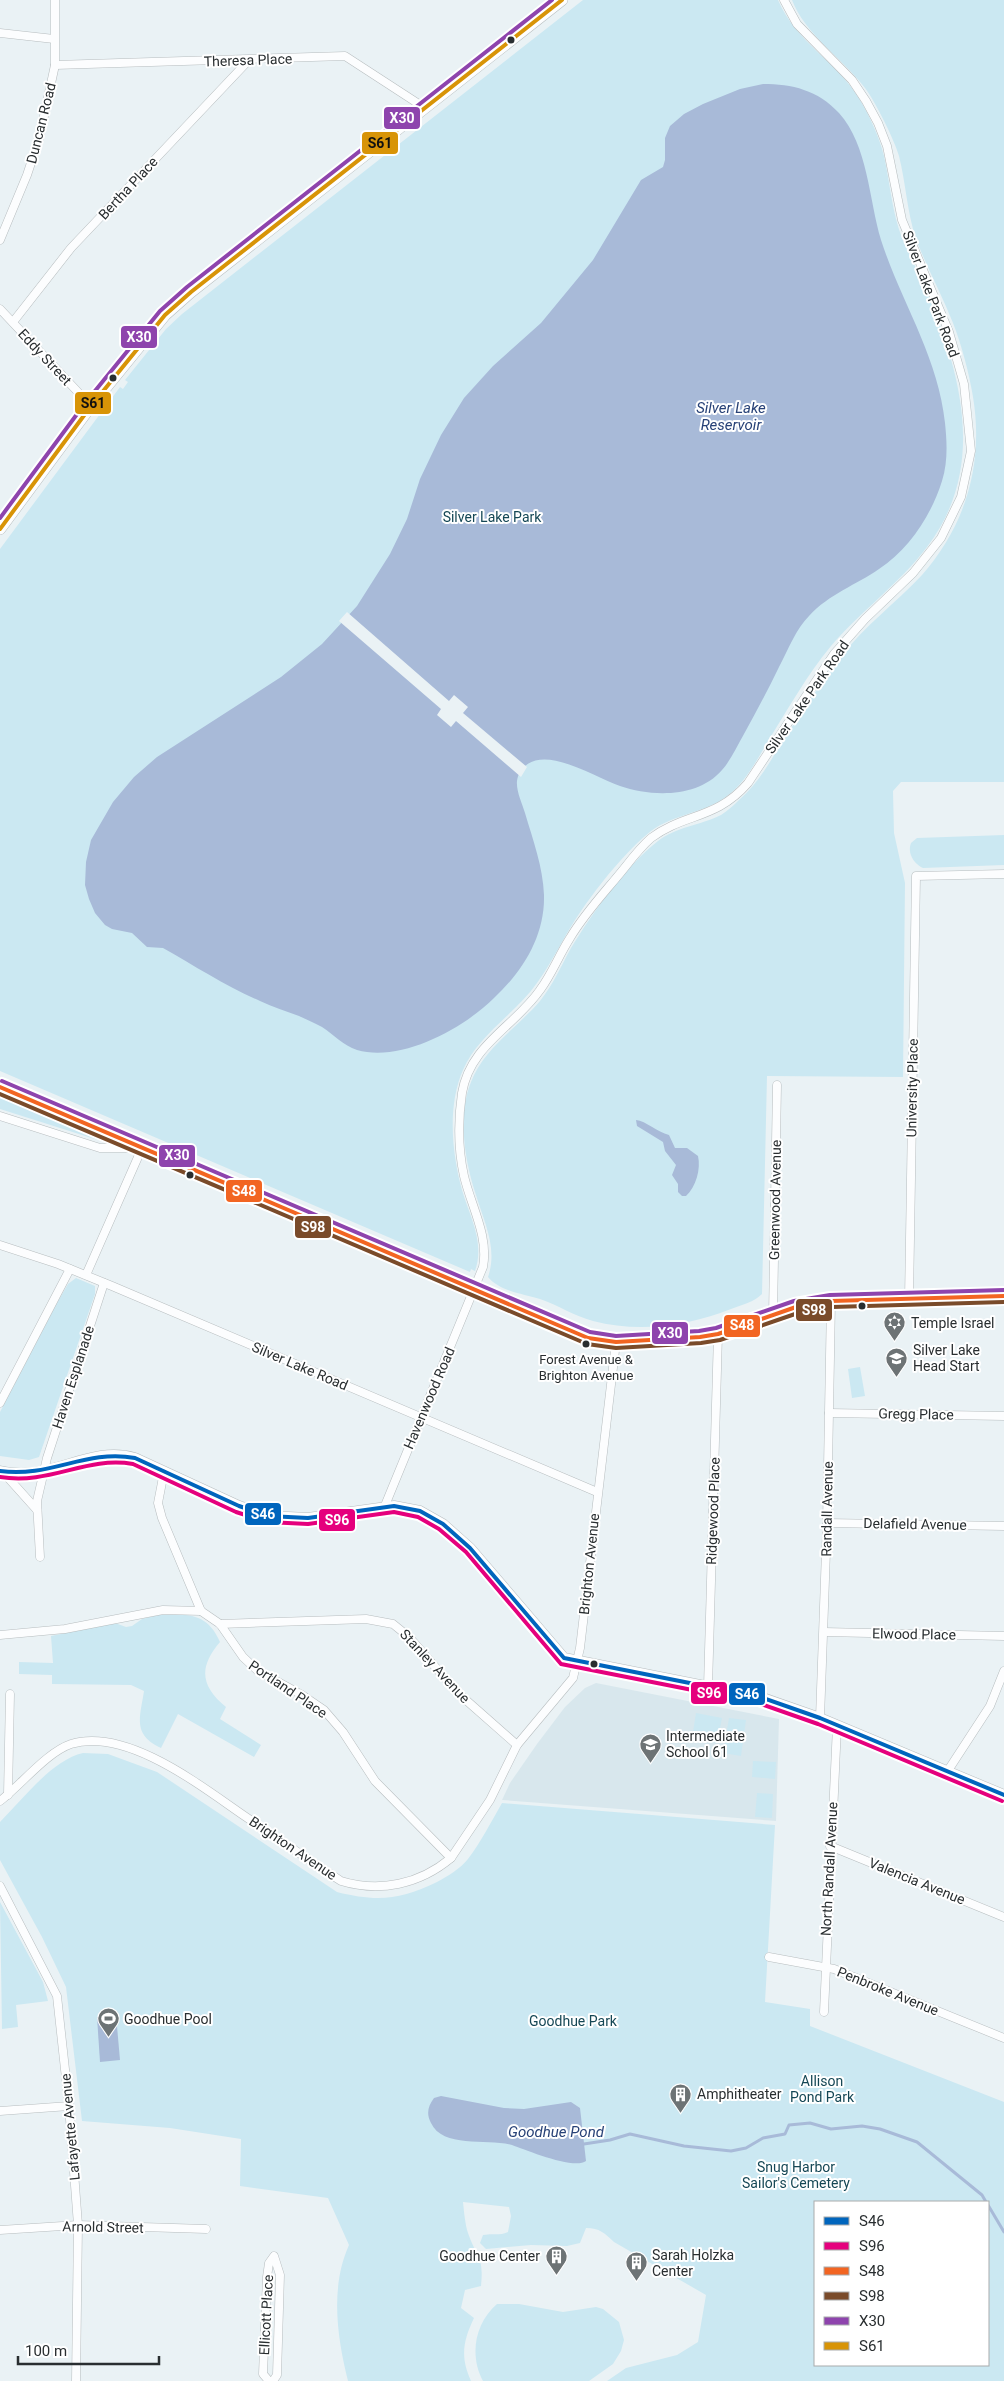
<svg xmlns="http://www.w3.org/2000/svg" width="1004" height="2381" font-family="Roboto,sans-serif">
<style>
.built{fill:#d8e7ed}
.green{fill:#cbe8f2;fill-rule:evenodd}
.water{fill:#a8bad8}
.pier{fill:#eaf2f5}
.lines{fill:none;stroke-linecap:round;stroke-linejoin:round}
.stream{stroke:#a8bad8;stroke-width:3}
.minor-casing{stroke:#b7bdbf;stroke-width:9}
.tertiary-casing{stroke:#b7bdbf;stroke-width:11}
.secondary-casing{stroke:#b7bdbf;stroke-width:12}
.minor{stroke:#fcfdfe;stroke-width:8}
.tertiary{stroke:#fcfdfe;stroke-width:10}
.secondary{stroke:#fcfdfe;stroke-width:11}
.bus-1-casing{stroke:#fff;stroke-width:8}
.bus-2-casing{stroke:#fff;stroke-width:8}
.bus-3-casing{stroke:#fff;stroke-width:8}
.bus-4-casing{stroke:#fff;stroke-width:8}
.bus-5-casing{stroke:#fff;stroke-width:8}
.bus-6-casing{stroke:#fff;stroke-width:8}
.bus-1{stroke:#0065bd;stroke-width:4}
.bus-2{stroke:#e5007d;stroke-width:4}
.bus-3{stroke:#f26522;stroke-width:4}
.bus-4{stroke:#7a4b2a;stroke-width:4}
.bus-5{stroke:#8e44ad;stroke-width:4}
.bus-6{stroke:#d89407;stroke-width:4}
.bus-dot{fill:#292e30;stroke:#fff;stroke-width:2}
.labels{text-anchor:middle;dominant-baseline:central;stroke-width:4;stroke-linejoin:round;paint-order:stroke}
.bus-label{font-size:13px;fill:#292e30;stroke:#fff}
.street-label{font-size:14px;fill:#292e30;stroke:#fff}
.park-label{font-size:14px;fill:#154755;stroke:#fff}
.poi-label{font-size:14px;fill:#292e30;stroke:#fff;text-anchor:start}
.water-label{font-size:15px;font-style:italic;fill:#284277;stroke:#fff}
.line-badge{stroke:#fff;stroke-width:2}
.badge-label{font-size:14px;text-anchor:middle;font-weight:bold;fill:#fff}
.pale-badge-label{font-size:14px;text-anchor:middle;font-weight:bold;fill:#111}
</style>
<rect width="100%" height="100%" fill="#eaf2f5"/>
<path class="built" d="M596 1683 779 1719 776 1821 502 1800 510 1783 537 1744 565 1707 585 1688Z"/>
<g class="green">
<path d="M583 0H778C797 44 837 61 860 100 870 117 879 136 884 156 890 183 892 212 902 238 909 254 917 270 924 286 961 371 988 467 927 547 899 584 861 611 831 646 807 675 788 709 768 741 757 760 745 783 727 796 705 813 674 814 651 831 626 851 599 885 581 911 565 934 553 961 537 983 515 1014 478 1035 463 1070 447 1106 452 1154 462 1190 470 1217 485 1243 475 1271L471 1269 470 1272 0 1071V549L120 387 123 389 128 382 125 380 166 329 182 314Z"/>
<path d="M792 0H1004V782H901L893 791 894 833 905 883 903 1077 767 1076 762 1294C754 1302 742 1305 731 1309 688 1326 639 1333 593 1321 574 1316 558 1305 540 1299 524 1294 499 1291 488 1277 498 1248 484 1222 476 1195 465 1162 457 1116 471 1082 484 1048 517 1028 540 1001 553 985 561 966 571 948 593 912 624 868 658 841 676 827 701 825 721 815 727 811 734 805 739 800 758 784 771 760 784 739 802 711 821 683 841 657 864 626 896 603 922 575 966 525 984 463 973 397 969 373 962 346 953 323 942 295 927 268 916 239 907 212 906 184 899 156 895 141 875 101 865 88 844 60 804 33 792 0Z"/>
<path d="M1004 835V865L923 868C914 864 907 853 911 843L917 838Z"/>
<path d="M0 1096 101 1139V1141L0 1109Z"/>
<path d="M76 1278 95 1286V1294L39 1457 29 1460 0 1456V1412L57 1303 68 1284Z"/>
<path d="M860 1367 865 1396 852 1398 848 1369Z"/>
<path d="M158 1615C187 1614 207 1612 220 1642 198 1668 201 1686 226 1707L220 1719 261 1745 254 1757 178 1714 161 1748C132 1734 140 1718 144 1691L131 1685 52 1684V1675L19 1674V1662L53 1663 51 1636 115 1623 126 1627 132 1626 142 1619Z"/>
<path d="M696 1713 722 1718 717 1743 692 1738Z"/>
<path d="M729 1718 746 1720 741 1756 723 1753Z"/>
<path d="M83 1753 108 1754 157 1772 337 1892C376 1902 401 1900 437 1882 448 1876 460 1869 468 1859 481 1842 491 1822 502 1803L775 1825 765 2002 810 2009V2026L1004 2102V2381H607L626 2368 677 2355 698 2342 706 2295 614 2242C604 2233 600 2228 586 2228L580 2243 567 2246 531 2245 486 2249 480 2243 483 2235C493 2233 499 2236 508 2232L511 2216 509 2207 463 2202C464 2211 465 2224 468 2233 477 2259 484 2255 481 2286L465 2290 461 2308 474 2318C463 2341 460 2357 471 2381H348C337 2337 330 2287 349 2245L328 2198 240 2186 241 2139 170 2128 82 2121 66 1987 42 1937 0 1860V1822C23 1799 52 1760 83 1753ZM815 2202H988V2365H815Z"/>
<path d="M753 1761 776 1762 775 1779 752 1777Z"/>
<path d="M757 1793 773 1794 772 1818 755 1817Z"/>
<path d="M0 1902 43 1982 48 2001 16 2005 18 2027 2 2029Z"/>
<path d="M497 2304H519L563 2312 596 2307 603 2309 619 2322 624 2340 621 2351 613 2364 589 2381H483C469 2355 475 2323 497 2304Z"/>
</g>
<g class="water">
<path d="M763 84C792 84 818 90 839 113 868 145 869 200 881 240 901 302 938 356 945 423 947 442 948 462 942 481 931 516 909 549 879 569 856 585 829 594 809 616 796 629 788 650 779 667 768 690 756 712 744 734 737 746 731 760 722 770 698 798 652 797 620 786 596 778 548 746 525 766 520 770 518 775 517 781 516 791 522 803 525 813 533 840 543 867 544 895 545 936 523 971 494 998 464 1028 401 1063 357 1050 343 1045 334 1035 322 1027 315 1023 307 1020 299 1016 286 1011 273 1007 260 1001 227 987 195 966 163 948L147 947 132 933 112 929 105 925 95 913 89 899 85 885 86 862 91 840 113 802 134 777 157 757 281 677 322 644 357 606 390 554 407 519 420 479 441 435 464 398 493 366 541 323 593 260 641 180 663 167 665 160V138L670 126 684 114 703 104 740 89Z"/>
<path d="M636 1120C646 1121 657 1132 669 1135L675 1148H687L698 1156C701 1169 696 1187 686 1196H682L678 1192V1184L672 1175 676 1165 665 1151 663 1142 637 1126Z"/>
<path d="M116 2015 120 2060 100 2062 97 2017Z"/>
<path d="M441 2096 504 2108 524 2109 571 2102 580 2108 586 2161C574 2170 526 2150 512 2145 488 2138 443 2149 431 2123 426 2114 428 2106 434 2098Z"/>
</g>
<path class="pier" d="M347 612 449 701 454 695 468 707 463 713 527 767 521 777 456 721 451 727 437 715 441 709 339 621Z"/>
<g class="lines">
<g class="stream">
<path d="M584 2144 610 2140 630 2134 684 2146 731 2151 746 2148 763 2138 785 2134 789 2125 810 2123 831 2129 862 2126 880 2129 917 2142 982 2195 986 2202"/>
<path d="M988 2205 1004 2232"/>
</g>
<defs>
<g id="minor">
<path d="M0 33 54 39"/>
<path d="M55 65 345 56 425 108"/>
<path d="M0 240 27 175 39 139 55 65V0"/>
<path d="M0 309 91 406"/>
<path d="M13 322 71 248 249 60"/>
<path d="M0 1116 100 1148H142L86 1275"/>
<path d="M0 1245 58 1264 112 1286 597 1492"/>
<path d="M909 1299 916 876 1004 874"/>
<path d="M773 1316 777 1085"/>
<path d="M0 1403 70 1269"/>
<path d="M829 1413 1004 1416"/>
<path d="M2 1471 37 1510"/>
<path d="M164 1472 158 1503 162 1518 201 1611 220 1624 243 1657 258 1671 302 1695 324 1710 343 1732 375 1781 451 1858"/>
<path d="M384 1508 483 1267C489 1236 471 1206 464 1176 458 1149 458 1120 462 1093 470 1045 514 1027 540 990 552 974 559 955 570 938 586 911 607 890 626 866 633 857 642 846 651 838 684 813 716 820 748 783L834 654 865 619 913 573 941 538 961 497 971 451 964 384 949 332 902 220 887 146 878 123 866 101 852 80 797 24 784 0"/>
<path d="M827 1523 1004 1526"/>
<path d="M40 1557 37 1501 47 1458 104 1283"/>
<path d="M220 1624 366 1619 393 1624 409 1637 458 1693 517 1745"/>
<path d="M824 1632 1004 1636"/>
<path d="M0 1635 65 1629 163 1610 201 1611"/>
<path d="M708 1687 718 1334"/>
<path d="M820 1718 827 1523 831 1301"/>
<path d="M947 1772 990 1706 1004 1671"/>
<path d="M8 1795 10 1694"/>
<path d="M0 1801C21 1785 47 1752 71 1744 127 1727 202 1787 246 1817 277 1838 309 1860 341 1881 380 1893 420 1884 451 1858L490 1800 517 1745 573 1678 580 1648 616 1342"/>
<path d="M830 1846 1004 1917"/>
<path d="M0 1886 57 1996 69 2106 78 2225 76 2381"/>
<path d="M769 1957 834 1969 1004 2038"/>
<path d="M824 2012 837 1726"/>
<path d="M0 2111 69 2106"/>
<path d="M0 2230 78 2225 206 2229"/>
<path d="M269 2381 263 2374 267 2277 269 2263 274 2256 280 2275 277 2375 273 2381"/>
</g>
<path id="tertiary" d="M0 1471C50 1484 88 1444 135 1458L239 1506 268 1516 308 1518 394 1506 420 1511 443 1524 470 1548 564 1658 760 1697 820 1718 1004 1795"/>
<g id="secondary">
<path d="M0 529 91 406 165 315 191 292 562 0"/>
<path d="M0 1087 588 1338 616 1342 700 1337 718 1334 796 1307 831 1301 1004 1296"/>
</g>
</defs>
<use href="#minor" class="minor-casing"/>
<use href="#tertiary" class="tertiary-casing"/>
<use href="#secondary" class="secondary-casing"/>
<use href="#minor" class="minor"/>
<use href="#tertiary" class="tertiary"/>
<use href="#secondary" class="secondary"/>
<defs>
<path id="bus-1" d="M0 1471C51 1478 85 1449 135 1458L239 1506 268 1516 308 1518 394 1506 420 1511 443 1524 470 1548 564 1658 760 1697 820 1718 1004 1795"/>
<path id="bus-2" d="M0 1477C51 1485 85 1456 133 1464L236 1512 267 1522 308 1524 394 1512 418 1517 439 1529 466 1552 561 1664 758 1703 818 1724 1002 1801"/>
<path id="bus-3" d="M0 1087 588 1338 616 1342 700 1337 718 1334 796 1307 831 1301 1004 1296"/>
<path id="bus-4" d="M0 1094 587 1344 616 1348 701 1343 720 1340 798 1313 832 1307 1004 1302"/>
<g id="bus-5">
<path d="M0 518 86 402 160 311 187 287 552 0"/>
<path d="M2 1081 590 1332 616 1336 699 1331 716 1328 794 1301 830 1295 1004 1290"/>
</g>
<path id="bus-6" d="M0 529 91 406 165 315 191 292 562 0"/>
</defs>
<use href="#bus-1" class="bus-1-casing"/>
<use href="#bus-2" class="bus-2-casing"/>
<use href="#bus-3" class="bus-3-casing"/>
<use href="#bus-4" class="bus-4-casing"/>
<use href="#bus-5" class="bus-5-casing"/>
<use href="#bus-6" class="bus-6-casing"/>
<use href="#bus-1" class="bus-1"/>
<use href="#bus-2" class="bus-2"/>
<use href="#bus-3" class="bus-3"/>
<use href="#bus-4" class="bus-4"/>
<use href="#bus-5" class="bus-5"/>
<use href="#bus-6" class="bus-6"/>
</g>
<defs>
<symbol id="synagogue-pin" viewBox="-11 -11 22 30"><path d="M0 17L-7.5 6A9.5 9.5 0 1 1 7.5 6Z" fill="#6d7375" stroke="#fff"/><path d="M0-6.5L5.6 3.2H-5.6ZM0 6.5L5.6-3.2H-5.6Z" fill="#fff"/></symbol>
<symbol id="school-pin" viewBox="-11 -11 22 30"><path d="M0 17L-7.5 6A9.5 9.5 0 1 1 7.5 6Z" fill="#6d7375" stroke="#fff"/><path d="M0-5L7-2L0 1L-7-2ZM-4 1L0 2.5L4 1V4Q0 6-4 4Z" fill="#fff"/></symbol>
<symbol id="stadium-pin" viewBox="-11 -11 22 30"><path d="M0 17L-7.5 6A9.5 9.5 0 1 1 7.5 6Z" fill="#6d7375" stroke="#fff"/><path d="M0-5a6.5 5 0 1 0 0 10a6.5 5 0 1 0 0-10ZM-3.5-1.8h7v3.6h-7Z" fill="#fff"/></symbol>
<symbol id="building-pin" viewBox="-11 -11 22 30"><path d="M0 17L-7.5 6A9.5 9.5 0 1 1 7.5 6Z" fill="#6d7375" stroke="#fff"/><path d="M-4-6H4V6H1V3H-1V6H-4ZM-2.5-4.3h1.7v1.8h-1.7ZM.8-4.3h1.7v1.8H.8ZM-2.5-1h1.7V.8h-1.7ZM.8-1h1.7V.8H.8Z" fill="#fff"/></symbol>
</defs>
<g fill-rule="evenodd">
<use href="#synagogue-pin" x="882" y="1310" width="25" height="34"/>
<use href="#school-pin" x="884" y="1346" width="25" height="34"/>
<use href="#school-pin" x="638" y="1732" width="25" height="34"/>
<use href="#stadium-pin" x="96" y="2006" width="25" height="34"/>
<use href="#building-pin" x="668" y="2082" width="25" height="34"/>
<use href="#building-pin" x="544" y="2244" width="25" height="34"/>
<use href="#building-pin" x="624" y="2250" width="25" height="34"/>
</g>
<g class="bus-dot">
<circle cx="511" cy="40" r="4.5"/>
<circle cx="113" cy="378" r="4.5"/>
<circle cx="190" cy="1175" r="4.5"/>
<circle cx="862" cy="1306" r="4.5"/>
<circle cx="586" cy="1344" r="4.5"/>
<circle cx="594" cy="1664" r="4.5"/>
</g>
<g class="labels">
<g class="bus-label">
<text x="586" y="1359">Forest Avenue &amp;<tspan x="586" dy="16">Brighton Avenue</tspan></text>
</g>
<g class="street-label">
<text transform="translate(248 60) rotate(-2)">Theresa Place</text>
<text transform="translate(41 123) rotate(-76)">Duncan Road</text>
<text transform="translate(128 188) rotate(-47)">Bertha Place</text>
<text transform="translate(931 294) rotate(69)">Silver Lake Park Road</text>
<text transform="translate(45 357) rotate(47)">Eddy Street</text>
<text transform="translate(807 697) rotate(-55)">Silver Lake Park Road</text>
<text transform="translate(912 1088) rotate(-89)">University Place</text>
<text transform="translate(775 1200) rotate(-89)">Greenwood Avenue</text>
<text transform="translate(300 1366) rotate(23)">Silver Lake Road</text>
<text transform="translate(73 1377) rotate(-72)">Haven Esplanade</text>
<text transform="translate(429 1398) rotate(-67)">Havenwood Road</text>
<text transform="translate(916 1414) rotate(1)">Gregg Place</text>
<text transform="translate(827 1509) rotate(-89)">Randall Avenue</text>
<text transform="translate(713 1511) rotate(-88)">Ridgewood Place</text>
<text transform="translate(915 1524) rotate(1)">Delafield Avenue</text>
<text transform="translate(589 1564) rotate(-84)">Brighton Avenue</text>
<text transform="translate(914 1634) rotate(1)">Elwood Place</text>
<text transform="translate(435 1666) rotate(47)">Stanley Avenue</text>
<text transform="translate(288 1689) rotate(34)">Portland Place</text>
<text transform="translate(293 1848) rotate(34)">Brighton Avenue</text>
<text transform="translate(829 1869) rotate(-87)">North Randall Avenue</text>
<text transform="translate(917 1881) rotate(22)">Valencia Avenue</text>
<text transform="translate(888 1991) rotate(22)">Penbroke Avenue</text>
<text transform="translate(70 2127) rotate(-95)">Lafayette Avenue</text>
<text transform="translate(103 2227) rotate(1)">Arnold Street</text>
<text transform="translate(266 2315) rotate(-87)">Ellicott Place</text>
</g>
<g class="park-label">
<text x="492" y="517">Silver Lake Park</text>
<text x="573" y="2021">Goodhue Park</text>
<text x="822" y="2081">Allison<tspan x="822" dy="16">Pond Park</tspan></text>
<text x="796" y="2167">Snug Harbor<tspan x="796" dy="16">Sailor's Cemetery</tspan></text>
</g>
<g class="poi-label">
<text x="911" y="1323">Temple Israel</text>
<text x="913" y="1350">Silver Lake<tspan x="913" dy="16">Head Start</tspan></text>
<text x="666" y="1736">Intermediate<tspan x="666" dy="16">School 61</tspan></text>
<text x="124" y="2019">Goodhue Pool</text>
<text x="697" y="2094">Amphitheater</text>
<text x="652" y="2255">Sarah Holzka<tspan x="652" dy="16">Center</tspan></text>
<text x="540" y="2256" text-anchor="end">Goodhue Center</text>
</g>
<g class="water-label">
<text x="731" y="408">Silver Lake<tspan x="731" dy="17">Reservoir</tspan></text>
<text x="556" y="2132">Goodhue Pond</text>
</g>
</g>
<g class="line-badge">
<rect x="383" y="106" width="38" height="24" rx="5" fill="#8e44ad"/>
<rect x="361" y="131" width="38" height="24" rx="5" fill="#d89407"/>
<rect x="120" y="325" width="38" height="24" rx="5" fill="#8e44ad"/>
<rect x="74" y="391" width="38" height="24" rx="5" fill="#d89407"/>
<rect x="158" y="1144" width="38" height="24" rx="5" fill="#8e44ad"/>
<rect x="225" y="1179" width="38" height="24" rx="5" fill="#f26522"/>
<rect x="294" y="1215" width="38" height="24" rx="5" fill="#7a4b2a"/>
<rect x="795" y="1298" width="38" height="24" rx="5" fill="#7a4b2a"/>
<rect x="723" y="1314" width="38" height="24" rx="5" fill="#f26522"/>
<rect x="651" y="1321" width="38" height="24" rx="5" fill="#8e44ad"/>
<rect x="244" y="1502" width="38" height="24" rx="5" fill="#0065bd"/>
<rect x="318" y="1508" width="38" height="24" rx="5" fill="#e5007d"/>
<rect x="690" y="1681" width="38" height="24" rx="5" fill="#e5007d"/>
<rect x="728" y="1682" width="38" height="24" rx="5" fill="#0065bd"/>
</g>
<g class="badge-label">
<text x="402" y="123">X30</text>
<text x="139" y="342">X30</text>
<text x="177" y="1160">X30</text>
<text x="244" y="1196">S48</text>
<text x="313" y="1232">S98</text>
<text x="814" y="1315">S98</text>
<text x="742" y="1330">S48</text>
<text x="670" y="1338">X30</text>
<text x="263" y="1519">S46</text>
<text x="337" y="1525">S96</text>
<text x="709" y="1698">S96</text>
<text x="747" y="1699">S46</text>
</g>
<g class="pale-badge-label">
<text x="380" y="148">S61</text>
<text x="93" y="408">S61</text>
</g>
<rect x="814" y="2201" width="175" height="165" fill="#ffffff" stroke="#a9abac"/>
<rect x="824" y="2217" width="25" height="8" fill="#0065bd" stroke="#a9abac"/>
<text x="859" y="2226" font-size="15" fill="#292e30">S46</text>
<rect x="824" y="2242" width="25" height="8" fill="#e5007d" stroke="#a9abac"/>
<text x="859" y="2251" font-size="15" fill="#292e30">S96</text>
<rect x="824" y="2267" width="25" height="8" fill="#f26522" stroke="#a9abac"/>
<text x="859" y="2276" font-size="15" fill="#292e30">S48</text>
<rect x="824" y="2292" width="25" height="8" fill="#7a4b2a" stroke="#a9abac"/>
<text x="859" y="2301" font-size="15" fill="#292e30">S98</text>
<rect x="824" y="2317" width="25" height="8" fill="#8e44ad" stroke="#a9abac"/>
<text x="859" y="2326" font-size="15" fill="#292e30">X30</text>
<rect x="824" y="2342" width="25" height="8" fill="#d89407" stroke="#a9abac"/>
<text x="859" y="2351" font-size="15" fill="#292e30">S61</text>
<path d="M18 2356v8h141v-8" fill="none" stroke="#292e30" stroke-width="2.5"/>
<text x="25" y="2356" font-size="15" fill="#292e30" stroke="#ffffff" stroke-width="4" paint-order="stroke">100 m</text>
</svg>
